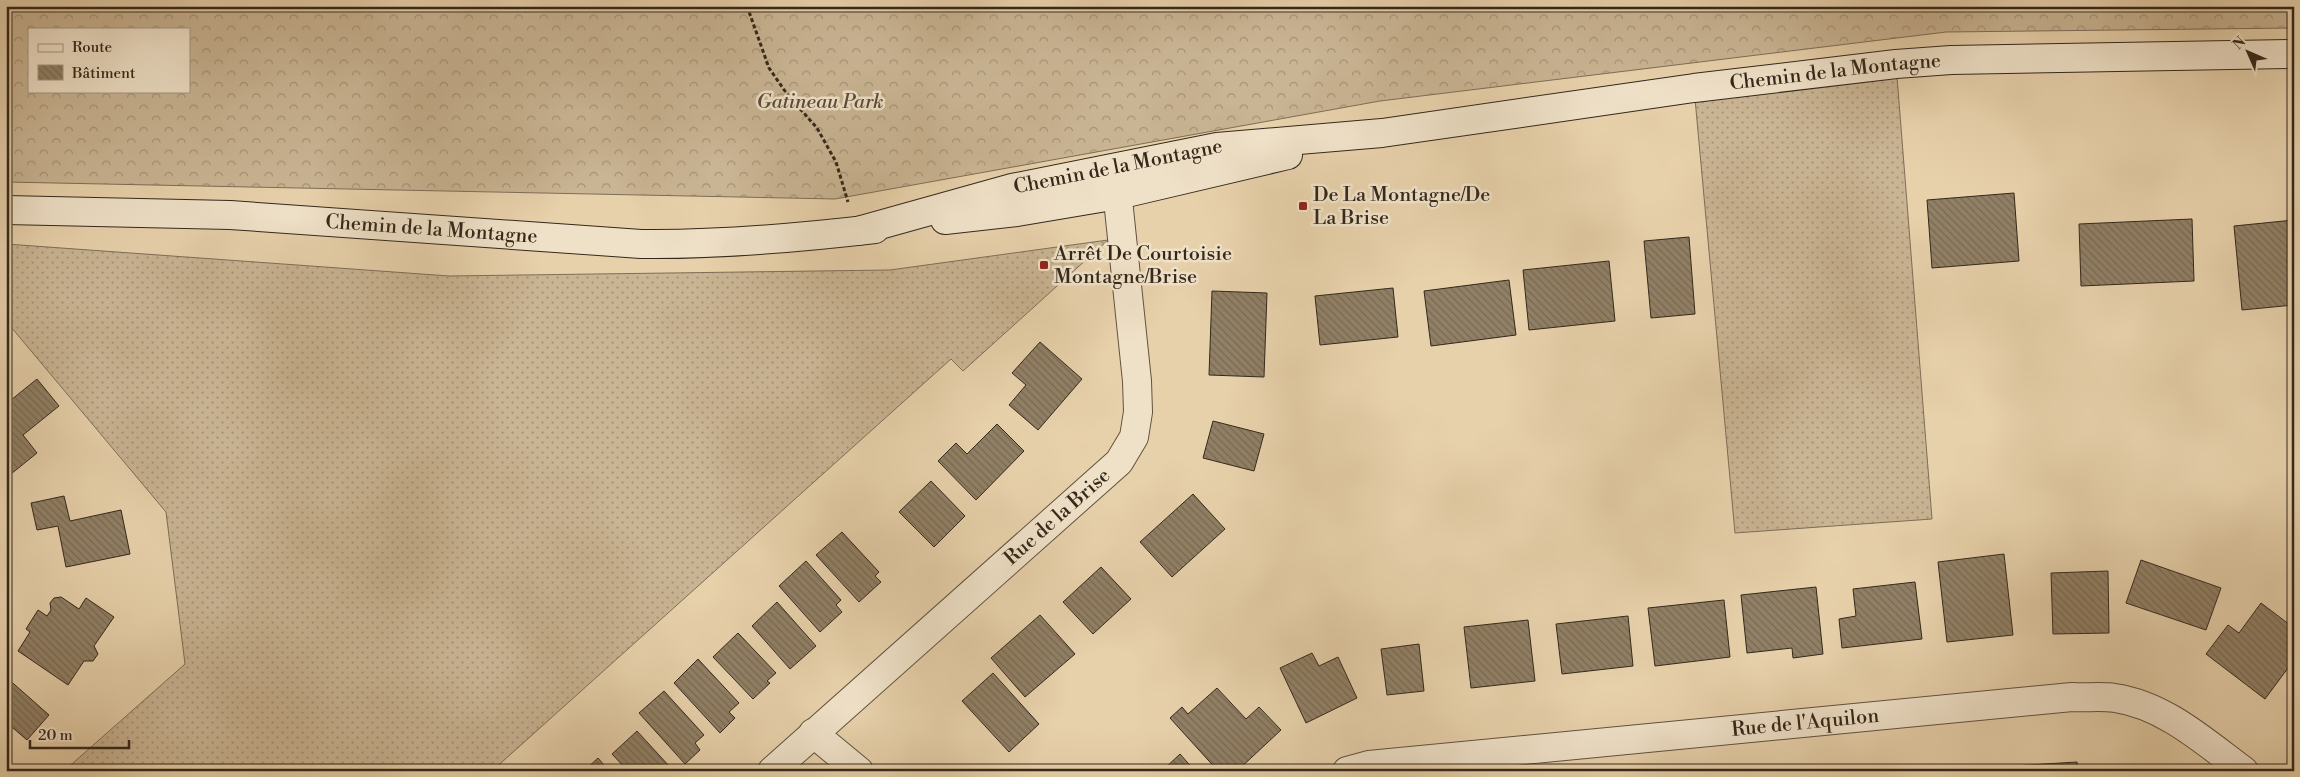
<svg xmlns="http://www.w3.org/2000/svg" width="2300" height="777" font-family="'Libre Bodoni',serif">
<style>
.grass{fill:url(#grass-dots);stroke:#7e6e57}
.forest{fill:url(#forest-crowns);stroke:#7e6e57;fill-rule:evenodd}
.building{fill:url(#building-back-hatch);stroke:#34281b}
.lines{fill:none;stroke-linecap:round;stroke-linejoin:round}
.street-casing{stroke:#61523f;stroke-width:30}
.secondary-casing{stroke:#34281b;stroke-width:30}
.path{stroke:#34281b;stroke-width:3;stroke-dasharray:4 2.5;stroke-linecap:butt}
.street{stroke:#efe1c8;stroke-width:28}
.secondary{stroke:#efe1c8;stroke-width:28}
.poi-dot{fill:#8f2418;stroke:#efe1c8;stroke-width:2}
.labels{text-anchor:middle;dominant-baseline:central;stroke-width:5;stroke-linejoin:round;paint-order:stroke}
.street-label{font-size:20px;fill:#34281b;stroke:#efe1c8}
.park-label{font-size:20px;font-style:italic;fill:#594b39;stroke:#efe1c8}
.poi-label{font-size:20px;fill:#34281b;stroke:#efe1c8;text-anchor:start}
</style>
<defs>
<pattern id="grass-dots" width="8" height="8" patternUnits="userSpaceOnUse" patternTransform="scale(1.25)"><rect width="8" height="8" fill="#c9b493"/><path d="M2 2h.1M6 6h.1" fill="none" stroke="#a49277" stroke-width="1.8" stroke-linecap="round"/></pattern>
<pattern id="forest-crowns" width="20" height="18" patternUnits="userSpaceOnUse" patternTransform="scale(1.25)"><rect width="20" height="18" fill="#c9b493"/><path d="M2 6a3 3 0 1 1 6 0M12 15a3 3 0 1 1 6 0" fill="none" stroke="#a49277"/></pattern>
<pattern id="building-back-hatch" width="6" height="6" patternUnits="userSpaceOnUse" patternTransform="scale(1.25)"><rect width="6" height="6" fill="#918066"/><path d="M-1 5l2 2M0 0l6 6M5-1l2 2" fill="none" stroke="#776953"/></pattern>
</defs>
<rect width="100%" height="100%" fill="#e7d1ab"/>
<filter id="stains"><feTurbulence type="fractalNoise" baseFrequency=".004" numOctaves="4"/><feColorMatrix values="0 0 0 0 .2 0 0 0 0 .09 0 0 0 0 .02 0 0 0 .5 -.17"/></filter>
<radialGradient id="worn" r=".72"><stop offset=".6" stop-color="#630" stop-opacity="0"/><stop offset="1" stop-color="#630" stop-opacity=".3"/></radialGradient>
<g class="grass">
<path d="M1896 64 1932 519 1735 533 1694 88Z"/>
<path d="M1108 240 963 371 951 359 492 771H64L185 664 166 512 6 321V244L449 276 890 270Z"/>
</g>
<path class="forest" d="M6 6H2294V28L1946 32 1380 101 835 199 6 182ZM29 29H189V91H29Z"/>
<g class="building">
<path d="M2014 193 2019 261 1932 268 1927 200Z"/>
<path d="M2192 219 2194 281 2081 286 2079 224Z"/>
<path d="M2294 220V305L2242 310 2234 226Z"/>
<path d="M1689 237 1695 314 1651 318 1644 241Z"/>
<path d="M1609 261 1615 321 1529 330 1523 270Z"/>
<path d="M1509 280 1516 335 1431 346 1424 291Z"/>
<path d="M1393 288 1398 337 1320 345 1315 296Z"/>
<path d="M1212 291 1267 293 1264 377 1209 375Z"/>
<path d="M1040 342 1082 379 1038 430 1009 405 1026 385 1012 373Z"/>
<path d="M37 379 59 406 23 435 37 453 11 474 6 468V404Z"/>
<path d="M1213 421 1264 434 1254 471 1203 458Z"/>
<path d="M997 424 1024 451 976 500 938 461 956 443 967 454Z"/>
<path d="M931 481 965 516 934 547 899 512Z"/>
<path d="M1193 494 1225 529 1172 577 1140 542Z"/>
<path d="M64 496 70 521 121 510 130 554 66 567 58 526 37 530 31 503Z"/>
<path d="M842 532 879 572 875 576 881 582 859 602 816 555Z"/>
<path d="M2004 554 2013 635 1947 642 1938 562Z"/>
<path d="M2141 560 2221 588 2206 630 2126 603Z"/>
<path d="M806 561 841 600 836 605 842 612 820 632 779 586Z"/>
<path d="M1101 567 1131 599 1093 634 1063 602Z"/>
<path d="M2108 571 2109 633 2053 634 2051 573Z"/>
<path d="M1915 582 1922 639 1842 648 1839 619 1856 616 1853 589Z"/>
<path d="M1816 587 1823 654 1793 658 1792 648 1747 653 1741 595Z"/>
<path d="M61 597 79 609 86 598 114 617 94 646 98 654 93 661H84L68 685 18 651 30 632 26 629 38 610 47 616 51 610 50 603 54 598Z"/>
<path d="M1724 600 1730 657 1655 666 1648 608Z"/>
<path d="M777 602 816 646 790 669 752 626Z"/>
<path d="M2261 603 2294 628V660L2265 699 2206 654 2228 625 2239 633Z"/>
<path d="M1040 615 1075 654 1025 697 991 658Z"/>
<path d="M1628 616 1633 666 1562 674 1556 624Z"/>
<path d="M1528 620 1535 681 1471 688 1464 627Z"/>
<path d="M738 633 776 673 767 681 770 683 753 699 713 657Z"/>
<path d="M1419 644 1424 691 1387 695 1381 649Z"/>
<path d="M1312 653 1319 666 1338 657 1357 698 1306 723 1280 668Z"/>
<path d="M698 659 739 703 729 712 735 718 720 733 674 683Z"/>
<path d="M993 673 1039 724 1009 752 962 701Z"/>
<path d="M6 677 49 715 27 740 6 722Z"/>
<path d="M1217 688 1246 719 1259 707 1281 730 1237 771H1218L1170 718 1182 707 1188 714Z"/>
<path d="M664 691 704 735 695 743 700 750 685 764 639 713Z"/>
<path d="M637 731 670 767 666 771H628L612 754Z"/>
<path d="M1180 754 1195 771H1162Z"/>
<path d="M598 758 609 771H584Z"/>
<path d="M2077 762 2078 771H2012V766Z"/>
</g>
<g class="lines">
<defs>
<g id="street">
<path d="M813 733 859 771"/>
<path id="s1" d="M772 771 1119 462 1134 437 1138 412 1137 381 1115 171"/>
<path id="s2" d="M1347 771 1369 765 2072 697C2086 698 2101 696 2115 698 2164 705 2205 742 2244 771"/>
</g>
<g id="secondary">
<path id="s3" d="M6 210 230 215 641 244C719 245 797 238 875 229"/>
<path d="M945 220 1017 212 1118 195 1288 155"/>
<path id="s4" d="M858 231 1012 188 1217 147 1382 133 1694 88 1896 64 1951 60 2294 54"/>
</g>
</defs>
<use href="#street" class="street-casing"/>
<use href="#secondary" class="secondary-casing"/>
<path class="path" d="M747 6 769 68 787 94 817 128 836 162 848 202"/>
<use href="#street" class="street"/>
<use href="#secondary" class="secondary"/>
</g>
<g class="poi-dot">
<rect x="1298" y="201" width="10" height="10" rx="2.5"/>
<rect x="1039" y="260" width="10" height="10" rx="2.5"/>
</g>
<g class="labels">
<g class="street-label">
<text stroke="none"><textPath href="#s4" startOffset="992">Chemin de la Montagne</textPath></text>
<text stroke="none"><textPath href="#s4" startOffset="268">Chemin de la Montagne</textPath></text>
<text stroke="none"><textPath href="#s3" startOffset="426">Chemin de la Montagne</textPath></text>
<text stroke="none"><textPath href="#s1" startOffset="382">Rue de la Brise</textPath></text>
<text stroke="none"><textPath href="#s2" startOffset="461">Rue de l'Aquilon</textPath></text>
</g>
<g class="park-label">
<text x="820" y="102">Gatineau Park</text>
</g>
<g class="poi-label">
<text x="1313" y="195">De La Montagne/De<tspan x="1313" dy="23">La Brise</tspan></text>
<text x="1054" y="254">Arrêt De Courtoisie<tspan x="1054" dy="23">Montagne/Brise</tspan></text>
</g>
</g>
<rect width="2300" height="777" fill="none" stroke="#e7d1ab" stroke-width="25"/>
<rect x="8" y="8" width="2285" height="762" fill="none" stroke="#34281b" stroke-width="2.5"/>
<rect x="12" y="12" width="2275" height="752" fill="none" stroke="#34281b"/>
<rect x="28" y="28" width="162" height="65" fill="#efe1c8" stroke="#a49783"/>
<rect x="38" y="44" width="25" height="8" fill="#efe1c8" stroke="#a49783"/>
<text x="72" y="52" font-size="15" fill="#34281b">Route</text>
<rect x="38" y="65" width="25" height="15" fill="url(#building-back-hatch)" stroke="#a49783"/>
<text x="72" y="78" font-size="15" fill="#34281b">Bâtiment</text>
<g transform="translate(2248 52) rotate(315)" stroke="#efe1c8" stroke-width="4" paint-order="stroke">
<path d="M0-4L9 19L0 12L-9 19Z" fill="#34281b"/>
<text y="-8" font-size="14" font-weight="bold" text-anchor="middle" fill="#34281b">N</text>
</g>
<path d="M30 740v8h99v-8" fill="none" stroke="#34281b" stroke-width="2.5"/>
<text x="38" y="740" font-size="15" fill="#34281b" stroke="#efe1c8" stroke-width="4" paint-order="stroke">20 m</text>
<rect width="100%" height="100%" filter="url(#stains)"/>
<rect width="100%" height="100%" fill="url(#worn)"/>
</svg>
